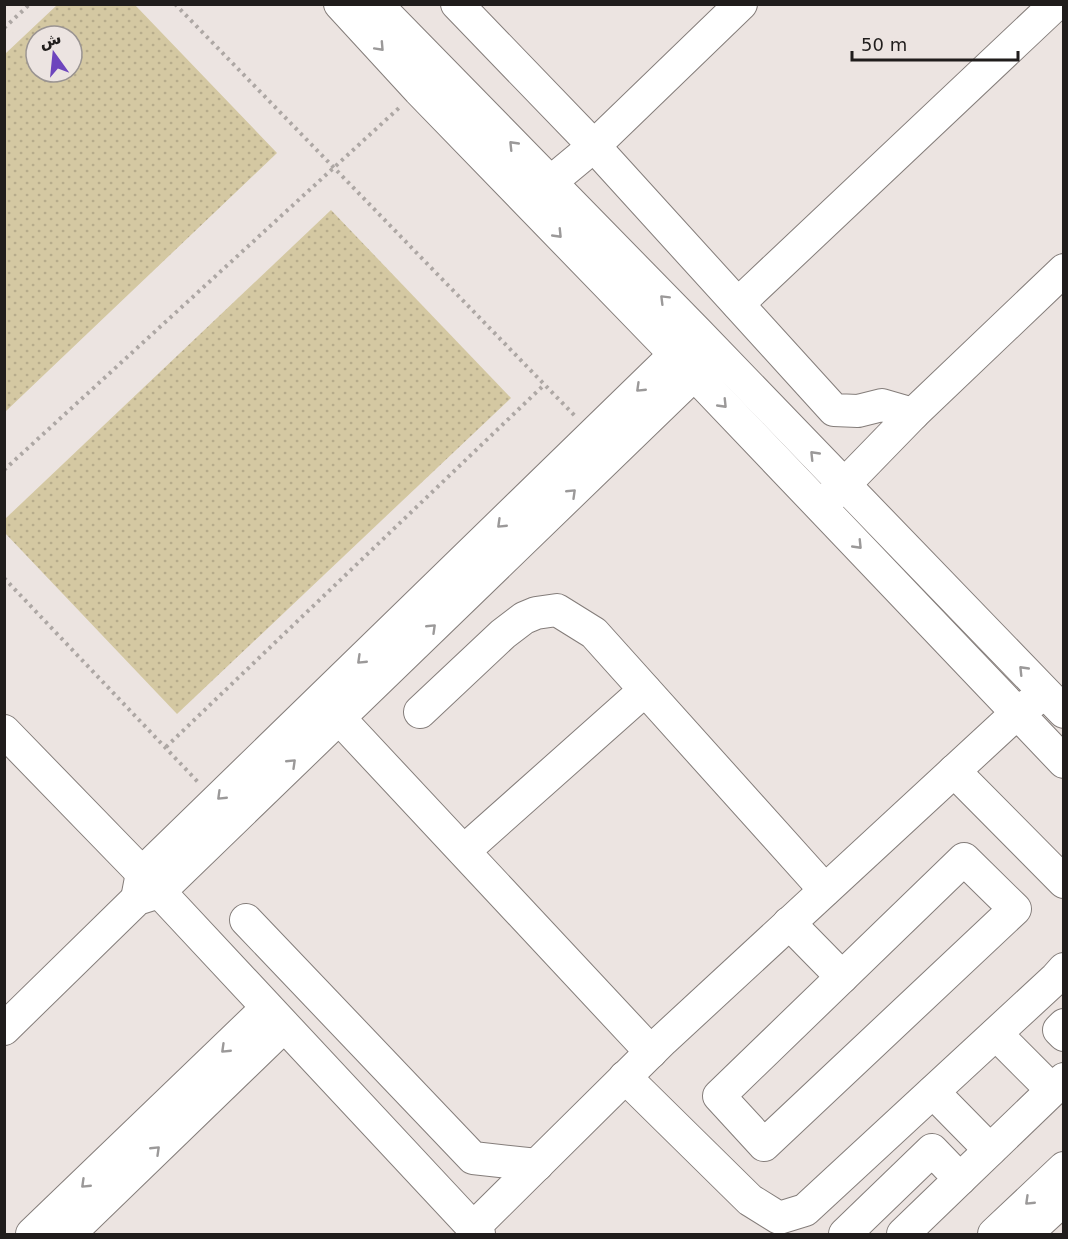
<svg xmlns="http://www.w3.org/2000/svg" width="1068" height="1239" font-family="'DejaVu Sans','Noto Naskh Arabic',sans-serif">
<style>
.grass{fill:url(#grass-dots);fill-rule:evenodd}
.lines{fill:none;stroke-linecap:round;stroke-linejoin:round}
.minor-casing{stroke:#847d7a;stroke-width:34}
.path{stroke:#ada7a4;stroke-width:4;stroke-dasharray:3 4.5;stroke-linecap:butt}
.minor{stroke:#fff;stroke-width:32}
.oneway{stroke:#9b9999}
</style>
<defs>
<pattern id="grass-dots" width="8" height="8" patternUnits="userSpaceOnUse" patternTransform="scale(1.5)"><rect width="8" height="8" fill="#d4c8a2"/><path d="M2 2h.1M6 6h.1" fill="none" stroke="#b6ab8b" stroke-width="1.8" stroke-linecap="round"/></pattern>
</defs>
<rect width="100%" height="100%" fill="#ece4e1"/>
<g class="grass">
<path d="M57 5H135L277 153 5 412V54ZM36 36H72V72H36Z"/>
<path d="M331 210 511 398 177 714 5 533V519Z"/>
</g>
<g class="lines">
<defs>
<g id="minor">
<path d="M340 4 419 90 675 354 1064 762"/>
<path d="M376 4 697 332 1064 712"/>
<path d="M457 4 594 146 834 410 858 411 882 405 913 414"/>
<path d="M535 195 594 146 741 4"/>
<path d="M738 304 1056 4"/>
<path d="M828 499 844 485 913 414 1064 270"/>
<path d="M420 712 503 634 524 618 536 613 557 610 594 633 825 890"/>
<path d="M339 718 651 1052"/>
<path d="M4 731 142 873 479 1234"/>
<path d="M954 771 1064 882"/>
<path d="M464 851 645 690"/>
<path d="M964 859 1015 909 764 1145 719 1096Z"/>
<path d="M137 899 142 873 690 340"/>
<path d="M246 920 473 1158 537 1165"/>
<path d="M789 923 842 977"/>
<path d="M1064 1025 1059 1030 1064 1035"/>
<path d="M4 1029 137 899 159 892 709 360"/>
<path d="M996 1034 1052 1090"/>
<path d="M625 1077 750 1200 779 1218 805 1210 1056 978 1064 969"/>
<path d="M933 1092 990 1150"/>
<path d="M960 1179 1064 1079"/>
<path d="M473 1228 663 1040 1017 713 1034 701"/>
<path d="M32 1234 267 1008"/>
<path d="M69 1234 284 1026"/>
<path d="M845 1234 932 1150 960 1179 903 1234"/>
<path d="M994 1234 1064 1168"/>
<path d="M1026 1234 1064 1199"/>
</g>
</defs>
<use href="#minor" class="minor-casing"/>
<g class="path">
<path d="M175 4 576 417"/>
<path d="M4 28 30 4"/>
<path d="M4 470 400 107"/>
<path d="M4 578 198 782"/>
<path d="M166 747 545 384"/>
</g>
<use href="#minor" class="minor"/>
</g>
<defs><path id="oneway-chevron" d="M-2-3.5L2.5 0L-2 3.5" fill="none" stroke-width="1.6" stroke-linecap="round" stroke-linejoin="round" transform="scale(1.5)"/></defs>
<g class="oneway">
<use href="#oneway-chevron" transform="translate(380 47) rotate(47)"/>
<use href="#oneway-chevron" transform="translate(513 145) rotate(-134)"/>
<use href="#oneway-chevron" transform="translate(558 234) rotate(46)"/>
<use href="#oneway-chevron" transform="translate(664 299) rotate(-135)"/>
<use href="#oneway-chevron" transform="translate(640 388) rotate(136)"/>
<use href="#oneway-chevron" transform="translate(723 404) rotate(46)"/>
<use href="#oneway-chevron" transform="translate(814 455) rotate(-134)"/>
<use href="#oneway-chevron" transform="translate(572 493) rotate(-44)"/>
<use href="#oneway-chevron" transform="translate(501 524) rotate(136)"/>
<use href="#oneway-chevron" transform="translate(858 545) rotate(46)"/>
<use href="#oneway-chevron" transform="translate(432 628) rotate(-44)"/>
<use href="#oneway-chevron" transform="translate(361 660) rotate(136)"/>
<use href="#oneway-chevron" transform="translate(1023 670) rotate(-134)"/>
<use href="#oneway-chevron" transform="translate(292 763) rotate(-44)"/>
<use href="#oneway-chevron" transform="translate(221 796) rotate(136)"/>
<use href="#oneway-chevron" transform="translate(225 1049) rotate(136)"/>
<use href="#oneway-chevron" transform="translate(156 1150) rotate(-44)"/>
<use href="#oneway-chevron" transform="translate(85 1184) rotate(136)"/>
<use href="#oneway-chevron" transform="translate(1029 1201) rotate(136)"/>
</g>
<rect width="1068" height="1239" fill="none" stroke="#201d1c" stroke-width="12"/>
<g transform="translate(54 54) rotate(345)"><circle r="28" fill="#ece4e1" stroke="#9a9492" stroke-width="1.5"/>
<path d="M0-4.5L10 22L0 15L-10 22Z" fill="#6d45bd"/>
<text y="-9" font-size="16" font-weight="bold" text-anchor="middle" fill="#201d1c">ش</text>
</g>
<path d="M852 51v9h166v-9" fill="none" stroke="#201d1c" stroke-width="3"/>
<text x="861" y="51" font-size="18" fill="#201d1c" stroke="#ece4e1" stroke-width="4.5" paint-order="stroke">50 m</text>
</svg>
